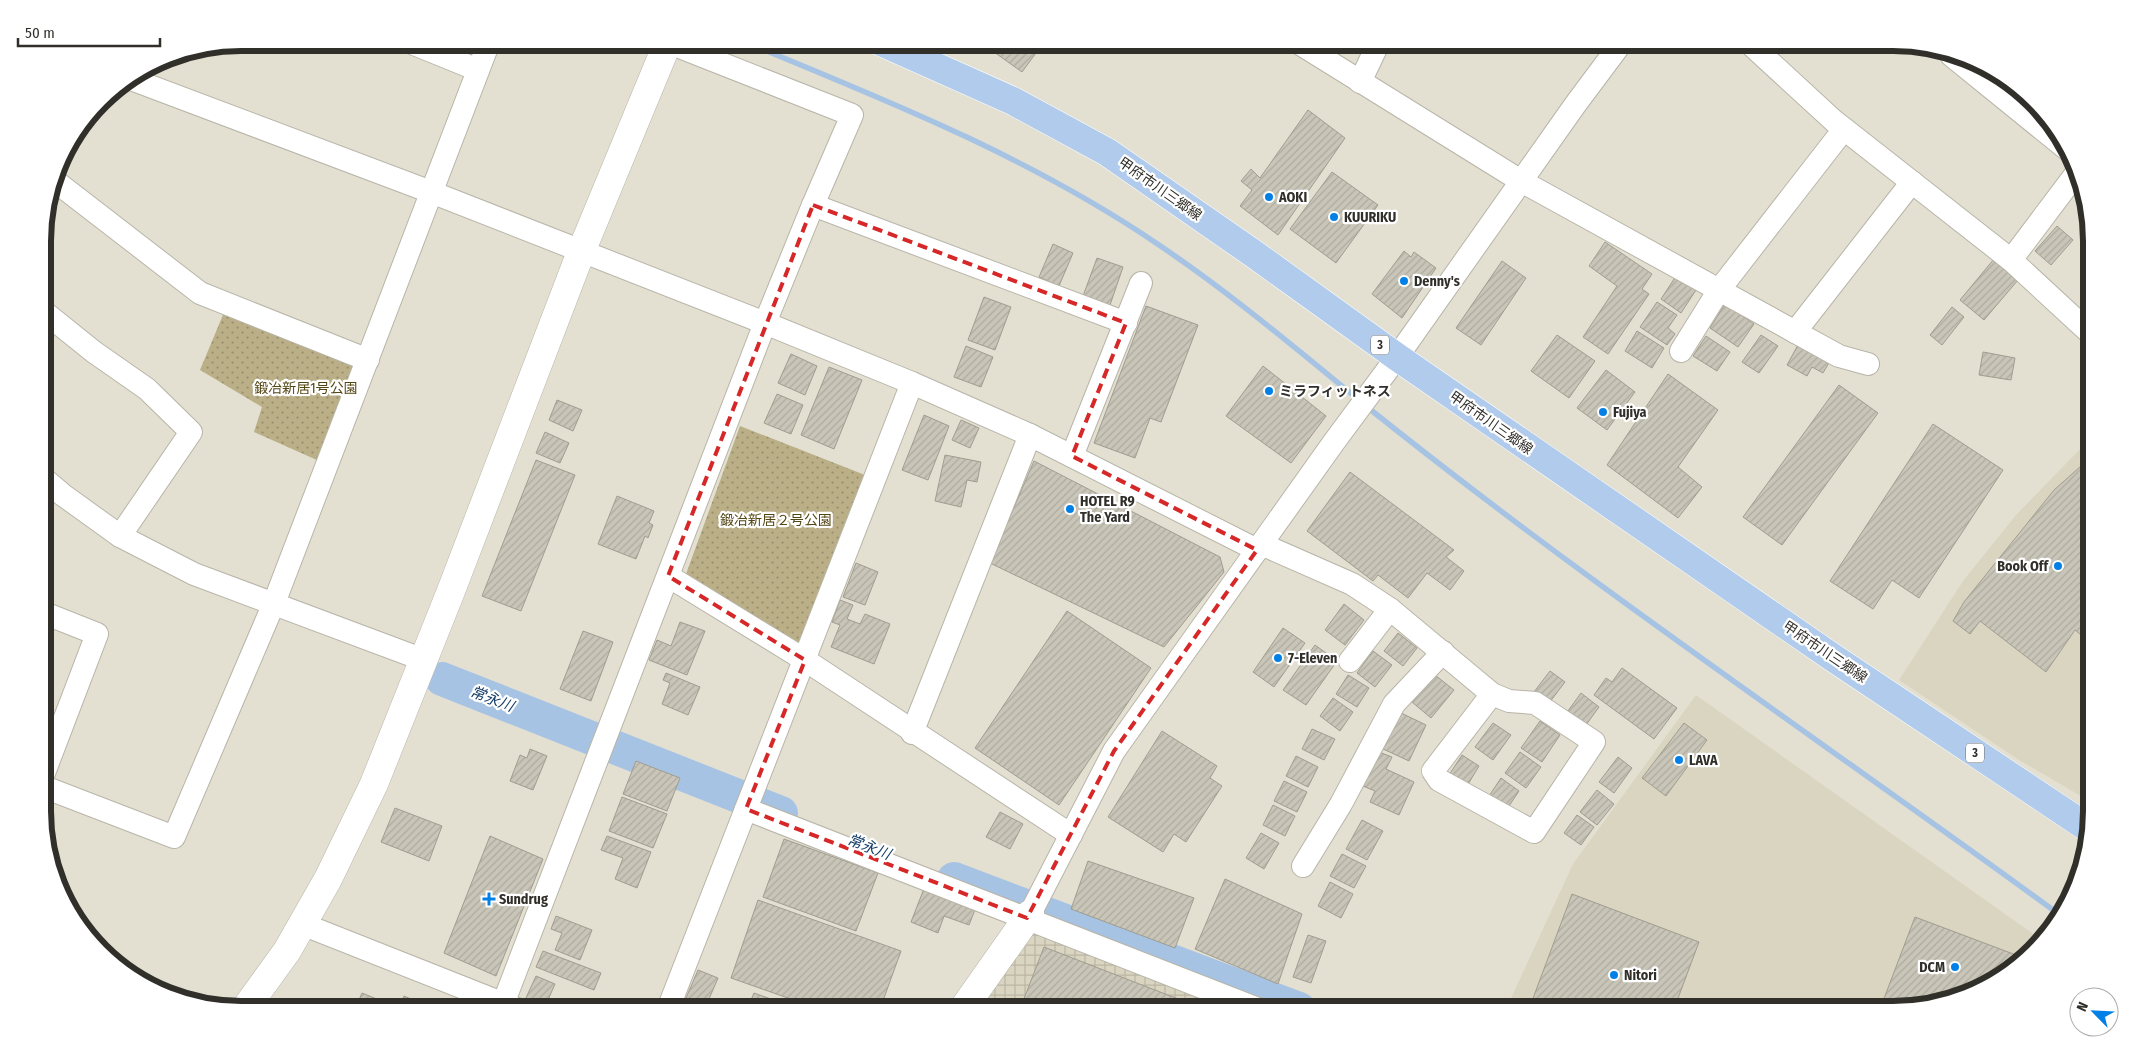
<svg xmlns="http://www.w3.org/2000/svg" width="2134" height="1052" font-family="'Fira Sans Condensed','Noto Sans JP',sans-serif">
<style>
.built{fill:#dad5c0}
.industrial{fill:url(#industrial-grid)}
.park{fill:url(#park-dots)}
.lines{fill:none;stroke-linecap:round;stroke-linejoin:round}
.stream{stroke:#a7c3e4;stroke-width:5.5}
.river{stroke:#a7c3e4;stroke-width:34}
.building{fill:url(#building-hatch);stroke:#a09d90}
.minor-casing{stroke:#b8b5a8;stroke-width:24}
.tertiary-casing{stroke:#b8b5a8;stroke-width:29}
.primary-casing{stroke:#fff;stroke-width:29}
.minor{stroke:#fff;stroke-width:22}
.tertiary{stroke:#fff;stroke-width:28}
.primary{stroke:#b0cbeb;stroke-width:28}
.marked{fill:none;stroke:#d62828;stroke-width:4;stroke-dasharray:10 6;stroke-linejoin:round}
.poi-dot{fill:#0280e6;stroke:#fff;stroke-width:2}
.labels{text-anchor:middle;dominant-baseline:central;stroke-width:4.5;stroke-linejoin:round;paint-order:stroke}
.shield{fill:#fff;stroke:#6f6d6a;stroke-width:1}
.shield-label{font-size:12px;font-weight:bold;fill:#312f2a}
.street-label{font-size:14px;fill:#312f2a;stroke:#fff}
.poi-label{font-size:14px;font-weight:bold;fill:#312f2a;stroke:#fff;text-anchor:start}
.park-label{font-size:14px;fill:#544716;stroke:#fff}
.water-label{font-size:15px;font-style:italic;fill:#153e68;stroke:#fff}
.rim{fill:none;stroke:#312f2a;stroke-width:6}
</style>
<defs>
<pattern id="industrial-grid" width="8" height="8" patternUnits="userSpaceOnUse" patternTransform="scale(1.25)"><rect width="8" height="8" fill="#dad5c0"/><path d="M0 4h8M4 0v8" fill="none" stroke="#bcb7a5"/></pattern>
<pattern id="park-dots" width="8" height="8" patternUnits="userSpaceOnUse" patternTransform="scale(1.25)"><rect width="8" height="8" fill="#baaf87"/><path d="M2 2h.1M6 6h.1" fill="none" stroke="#988f6f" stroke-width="1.8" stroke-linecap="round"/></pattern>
<pattern id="building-hatch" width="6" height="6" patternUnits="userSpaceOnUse" patternTransform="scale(1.25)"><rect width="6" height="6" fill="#c9c6b9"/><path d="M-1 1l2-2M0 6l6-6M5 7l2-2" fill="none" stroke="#adaa9f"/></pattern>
</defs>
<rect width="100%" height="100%" fill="#e3e0d2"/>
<g class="built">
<path d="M2090 441 2091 802 2019 760 1899 680 1963 581 2016 515 2085 444Z"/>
<path d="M1696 695 2043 941 2042 942 2003 976 1956 999 1906 1009H1506L1573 864Z"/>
</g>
<path class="industrial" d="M1037 928 1249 1009H978Z"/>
<g class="park">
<path d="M225 310 368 360 328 465 254 432 262 407 200 370Z"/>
<path d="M740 426 865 475 798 647 686 574Z"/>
</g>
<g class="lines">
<g class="stream">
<path d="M745 42C886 100 1032 158 1159 245 1229 292 1294 347 1359 400"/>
<path d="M1366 406C1590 586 1829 746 2060 915"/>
</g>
<g class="river">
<path d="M442 679 781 813"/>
<path d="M954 879 1299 1009"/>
</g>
</g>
<g class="building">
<path d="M980 42H1044L1022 72Z"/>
<path d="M1308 110 1345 138 1278 235 1240 206 1252 190 1241 181 1251 169 1260 178Z"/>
<path d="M1332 172 1378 205 1336 263 1290 229Z"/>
<path d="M2057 226 2073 240 2051 265 2035 251Z"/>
<path d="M1605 242 1652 274 1642 289 1649 294 1608 354 1583 337 1617 286 1589 266Z"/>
<path d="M1053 244 1073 253 1059 286 1039 277Z"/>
<path d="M1404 251 1411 257 1414 252 1436 268 1402 318 1372 294Z"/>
<path d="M1097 258 1123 267 1110 305 1083 296Z"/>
<path d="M1994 259 2018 280 1984 320 1960 300Z"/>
<path d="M1502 261 1526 278 1481 345 1456 328Z"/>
<path d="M1676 276 1696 290 1681 313 1661 299Z"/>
<path d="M984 297 1011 307 995 350 968 340Z"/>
<path d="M1657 302 1677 315 1668 328 1675 334 1667 345 1640 327Z"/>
<path d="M1725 304 1754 324 1738 347 1710 328Z"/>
<path d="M1146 306 1198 325 1161 422 1150 418 1135 458 1094 443Z"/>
<path d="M1952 307 1964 317 1942 345 1930 335Z"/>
<path d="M1637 331 1664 348 1652 368 1625 351Z"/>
<path d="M1557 335 1595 361 1569 398 1531 371Z"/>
<path d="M1761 335 1778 346 1759 373 1742 362Z"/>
<path d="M1706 336 1730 352 1717 371 1693 356Z"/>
<path d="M1799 343 1830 361 1823 373 1812 367 1807 376 1787 365Z"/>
<path d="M966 346 993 357 981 387 954 377Z"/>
<path d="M1983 352 2015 358 2011 380 1979 375Z"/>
<path d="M791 354 817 366 805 395 778 383Z"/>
<path d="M1263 366 1326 416 1291 463 1226 416Z"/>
<path d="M829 367 862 380 834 449 801 435Z"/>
<path d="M1606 370 1635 392 1607 430 1577 408Z"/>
<path d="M1668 374 1718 410 1678 467 1702 487 1678 518 1607 465Z"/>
<path d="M1839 385 1878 413 1782 545 1743 517Z"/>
<path d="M777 394 803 405 791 434 764 423Z"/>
<path d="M557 400 582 410 573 431 549 420Z"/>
<path d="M924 415 949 426 928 480 902 470Z"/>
<path d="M961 420 979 428 970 448 952 440Z"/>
<path d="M1933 424 2003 470 1919 598 1892 580 1873 609 1830 581Z"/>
<path d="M545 432 569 443 560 463 536 453Z"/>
<path d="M945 455 981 462 977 482 967 480 961 507 935 501Z"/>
<path d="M2090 458 2091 622 2081 635 2075 630 2046 672 1980 621 1970 634 1953 621 1964 602 2054 490Z"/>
<path d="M536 460 575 475 521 611 482 596Z"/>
<path d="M1034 461 1220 557 1224 572 1164 647 990 563Z"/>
<path d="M1350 472 1454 550 1446 557 1464 571 1450 590 1427 573 1408 598 1378 575 1373 581 1307 531Z"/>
<path d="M617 496 654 511 649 523 653 525 648 538 645 536 636 559 598 544Z"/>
<path d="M856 563 878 572 865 605 843 597Z"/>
<path d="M840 600 853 605 847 619 860 624 865 614 890 624 874 664 831 647 840 625 832 622Z"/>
<path d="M1344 604 1364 620 1345 645 1325 630Z"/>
<path d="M1067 611 1151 668 1059 805 975 748Z"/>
<path d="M680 622 705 631 687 675 649 660 657 640 671 646Z"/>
<path d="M1283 628 1305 643 1274 687 1253 672Z"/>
<path d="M583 631 613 642 591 701 560 689Z"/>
<path d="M1398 633 1417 648 1403 666 1384 651Z"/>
<path d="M1315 645 1337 661 1306 705 1283 690Z"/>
<path d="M1373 651 1392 665 1375 687 1357 673Z"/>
<path d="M1622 668 1677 708 1654 739 1594 695 1606 678 1612 682Z"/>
<path d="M1550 671 1565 682 1549 703 1534 692Z"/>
<path d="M666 673 700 687 688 715 662 704 670 683 663 680Z"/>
<path d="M1348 675 1369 688 1357 707 1336 694Z"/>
<path d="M1435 675 1454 690 1431 718 1412 702Z"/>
<path d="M1581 693 1599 707 1583 729 1565 715Z"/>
<path d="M1333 698 1353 712 1340 731 1320 716Z"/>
<path d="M1399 712 1426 725 1409 761 1381 748Z"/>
<path d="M1540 721 1560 735 1542 762 1521 748Z"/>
<path d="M1493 723 1511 735 1493 760 1475 747Z"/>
<path d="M1684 723 1707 740 1666 796 1642 778Z"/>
<path d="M1312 729 1335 739 1324 760 1302 749Z"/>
<path d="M1162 731 1217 766 1210 778 1222 786 1186 842 1174 834 1163 852 1108 817Z"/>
<path d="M530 749 547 756 533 790 510 781 520 755 527 758Z"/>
<path d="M1379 752 1392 757 1386 769 1414 782 1399 815 1370 802 1375 791 1363 786Z"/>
<path d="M1520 752 1541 767 1526 788 1505 773Z"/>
<path d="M1462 755 1479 766 1467 786 1449 775Z"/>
<path d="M1296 756 1318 767 1308 787 1286 776Z"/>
<path d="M1618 757 1632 768 1614 793 1599 782Z"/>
<path d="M636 761 680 778 667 811 623 794Z"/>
<path d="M1501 778 1519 791 1507 809 1489 796Z"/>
<path d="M1284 781 1307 792 1297 812 1274 801Z"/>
<path d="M1597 790 1614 804 1597 825 1580 812Z"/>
<path d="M622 797 667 814 653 848 609 831Z"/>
<path d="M1273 805 1295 816 1285 836 1263 825Z"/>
<path d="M395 808 442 826 429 861 381 842Z"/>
<path d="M1000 812 1023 824 1010 849 986 837Z"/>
<path d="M1577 815 1594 827 1581 845 1564 833Z"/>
<path d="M1362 820 1383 831 1367 860 1346 849Z"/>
<path d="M1261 833 1279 843 1264 869 1246 858Z"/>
<path d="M490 836 543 859 496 976 444 953Z"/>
<path d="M607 836 651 852 637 888 615 879 623 858 601 850Z"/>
<path d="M784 839 878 873 856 931 763 897Z"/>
<path d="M1342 854 1366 866 1354 888 1330 876Z"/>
<path d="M1088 861 1194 898 1175 948 1071 909Z"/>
<path d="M1225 879 1302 914 1278 984 1195 949Z"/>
<path d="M1330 882 1353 894 1341 918 1318 906Z"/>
<path d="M925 886 976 907 969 925 944 916 938 933 911 922Z"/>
<path d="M1572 894 1699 942 1674 1009H1529Z"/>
<path d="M758 900 901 951 880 1009H819L731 978Z"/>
<path d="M556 916 592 930 580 960 555 950 562 933 551 929Z"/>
<path d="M1915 917 2024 958 2003 976 1956 999 1906 1009H1880Z"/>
<path d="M1308 935 1326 941 1311 983 1293 977Z"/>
<path d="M1044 947 1204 1009H1020Z"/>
<path d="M543 951 601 973 594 990 536 967Z"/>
<path d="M698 970 718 978 706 1006 686 998Z"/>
<path d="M536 976 555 984 544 1009 525 1000Z"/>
<path d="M362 993 389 1004 386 1009H355Z"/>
<path d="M754 993 799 1009H747Z"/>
<path d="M404 996 432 1008 431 1009H394L396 1005 399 1007Z"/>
</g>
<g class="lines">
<defs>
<g id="minor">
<path d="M409 42 478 70"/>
<path d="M1297 42 1521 181 1839 356 1868 364"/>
<path d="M1748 42 1834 121 2011 260 2090 333"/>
<path d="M1952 56 2068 150"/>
<path d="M131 79 431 192 765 323 912 383 1030 435 1257 550"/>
<path d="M1360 82 1379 42"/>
<path d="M55 181 200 293 368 360"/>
<path d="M813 205 1126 323"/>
<path d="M2011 260 2078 171"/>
<path d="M43 311 94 352 147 389 191 432 120 536"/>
<path d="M1795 332 1912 182"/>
<path d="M1681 351 1719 290 1844 129"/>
<path d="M1072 456 1141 283"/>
<path d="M43 478 63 495 120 536 194 574 424 660"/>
<path d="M1261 544 1352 584 1390 609 1492 694 1433 771 1439 780 1534 832 1594 742 1535 703 1509 701 1492 694"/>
<path d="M668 576 805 660 1071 835"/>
<path d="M44 613 97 634 44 773"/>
<path d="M1350 661 1390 609"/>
<path d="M912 733 1030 435"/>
<path d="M44 787 174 837 274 603 489 42"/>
<path d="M746 809 1258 1009"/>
<path d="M1303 866 1341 804 1394 704 1443 652"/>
<path d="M1030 914 1114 751 1334 442 1397 357 1575 105 1622 42"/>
<path d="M302 924 517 1009"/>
<path d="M503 1004 765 323 813 205 852 115 667 42"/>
<path d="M668 1009 912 383"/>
</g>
<g id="tertiary">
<path d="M245 1009 287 951 328 879 374 784 451 591 581 252 668 42"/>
<path d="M963 1009 1030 914"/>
</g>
<path id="primary" d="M881 42 1013 101 1107 152 1254 254 1397 357 1832 657 2088 828"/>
</defs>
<use href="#minor" class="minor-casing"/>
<use href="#tertiary" class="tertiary-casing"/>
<use href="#primary" class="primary-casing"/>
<use href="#minor" class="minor"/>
<use href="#tertiary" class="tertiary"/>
<use href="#primary" class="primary"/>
</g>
<path class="marked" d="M813 205 1126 323 1072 456 1257 550 1114 751 1027 918 746 809 805 660 668 576Z"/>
<g class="poi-dot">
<circle cx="1269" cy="197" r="5"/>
<circle cx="1334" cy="217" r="5"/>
<circle cx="1404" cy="281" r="5"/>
<circle cx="1269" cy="391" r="5"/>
<circle cx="1603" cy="412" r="5"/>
<circle cx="1070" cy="509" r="5"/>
<circle cx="2058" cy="566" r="5"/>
<circle cx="1278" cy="658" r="5"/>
<circle cx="1679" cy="760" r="5"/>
<path d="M486.5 891.5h5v5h5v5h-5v5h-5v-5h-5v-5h5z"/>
<circle cx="1955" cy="967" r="5"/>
<circle cx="1614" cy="975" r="5"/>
</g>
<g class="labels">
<g class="shield">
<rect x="1371" y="335.5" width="18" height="19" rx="4"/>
<rect x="1966" y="743.5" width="18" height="19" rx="4"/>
</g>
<g class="shield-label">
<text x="1380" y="345">3</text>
<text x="1975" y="753">3</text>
</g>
<g class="street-label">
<text transform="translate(1160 189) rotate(35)">甲府市川三郷線</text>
<text transform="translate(1491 423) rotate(35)">甲府市川三郷線</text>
<text transform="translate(1825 652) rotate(34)">甲府市川三郷線</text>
</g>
<g class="poi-label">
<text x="1279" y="197">AOKI</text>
<text x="1344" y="217">KUURIKU</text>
<text x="1414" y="281">Denny's</text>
<text x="1279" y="391">ミラフィットネス</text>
<text x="1613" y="412">Fujiya</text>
<text x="1080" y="501">HOTEL R9<tspan x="1080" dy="16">The Yard</tspan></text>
<text x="2048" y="566" text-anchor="end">Book Off</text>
<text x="1288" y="658">7-Eleven</text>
<text x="1689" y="760">LAVA</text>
<text x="499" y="899">Sundrug</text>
<text x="1945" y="967" text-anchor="end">DCM</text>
<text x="1624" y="975">Nitori</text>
</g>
<g class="park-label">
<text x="306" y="388">鍛冶新居1号公園</text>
<text x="776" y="520">鍛冶新居２号公園</text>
</g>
<g class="water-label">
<text transform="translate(492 699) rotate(21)">常永川</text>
<text transform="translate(869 847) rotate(21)">常永川</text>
</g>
</g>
<path d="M0 0H2134V1052H0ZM241 51H1893A190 190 0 0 1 2083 241V811A190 190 0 0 1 1893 1001H241A190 190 0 0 1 51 811V241A190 190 0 0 1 241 51Z" fill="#fff" fill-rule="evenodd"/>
<path class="rim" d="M241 51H1893A190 190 0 0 1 2083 241V811A190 190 0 0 1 1893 1001H241A190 190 0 0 1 51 811V241A190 190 0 0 1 241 51Z"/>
<g transform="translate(2094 1012) rotate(294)"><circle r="24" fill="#ffffff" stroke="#adacaa"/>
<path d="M0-4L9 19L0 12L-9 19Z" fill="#0280e6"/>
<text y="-8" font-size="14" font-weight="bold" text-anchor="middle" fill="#312f2a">N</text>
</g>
<path d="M18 38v8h142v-8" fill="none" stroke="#312f2a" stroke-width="2.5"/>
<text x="25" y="38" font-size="15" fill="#312f2a" stroke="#ffffff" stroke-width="4" paint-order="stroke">50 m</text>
</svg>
